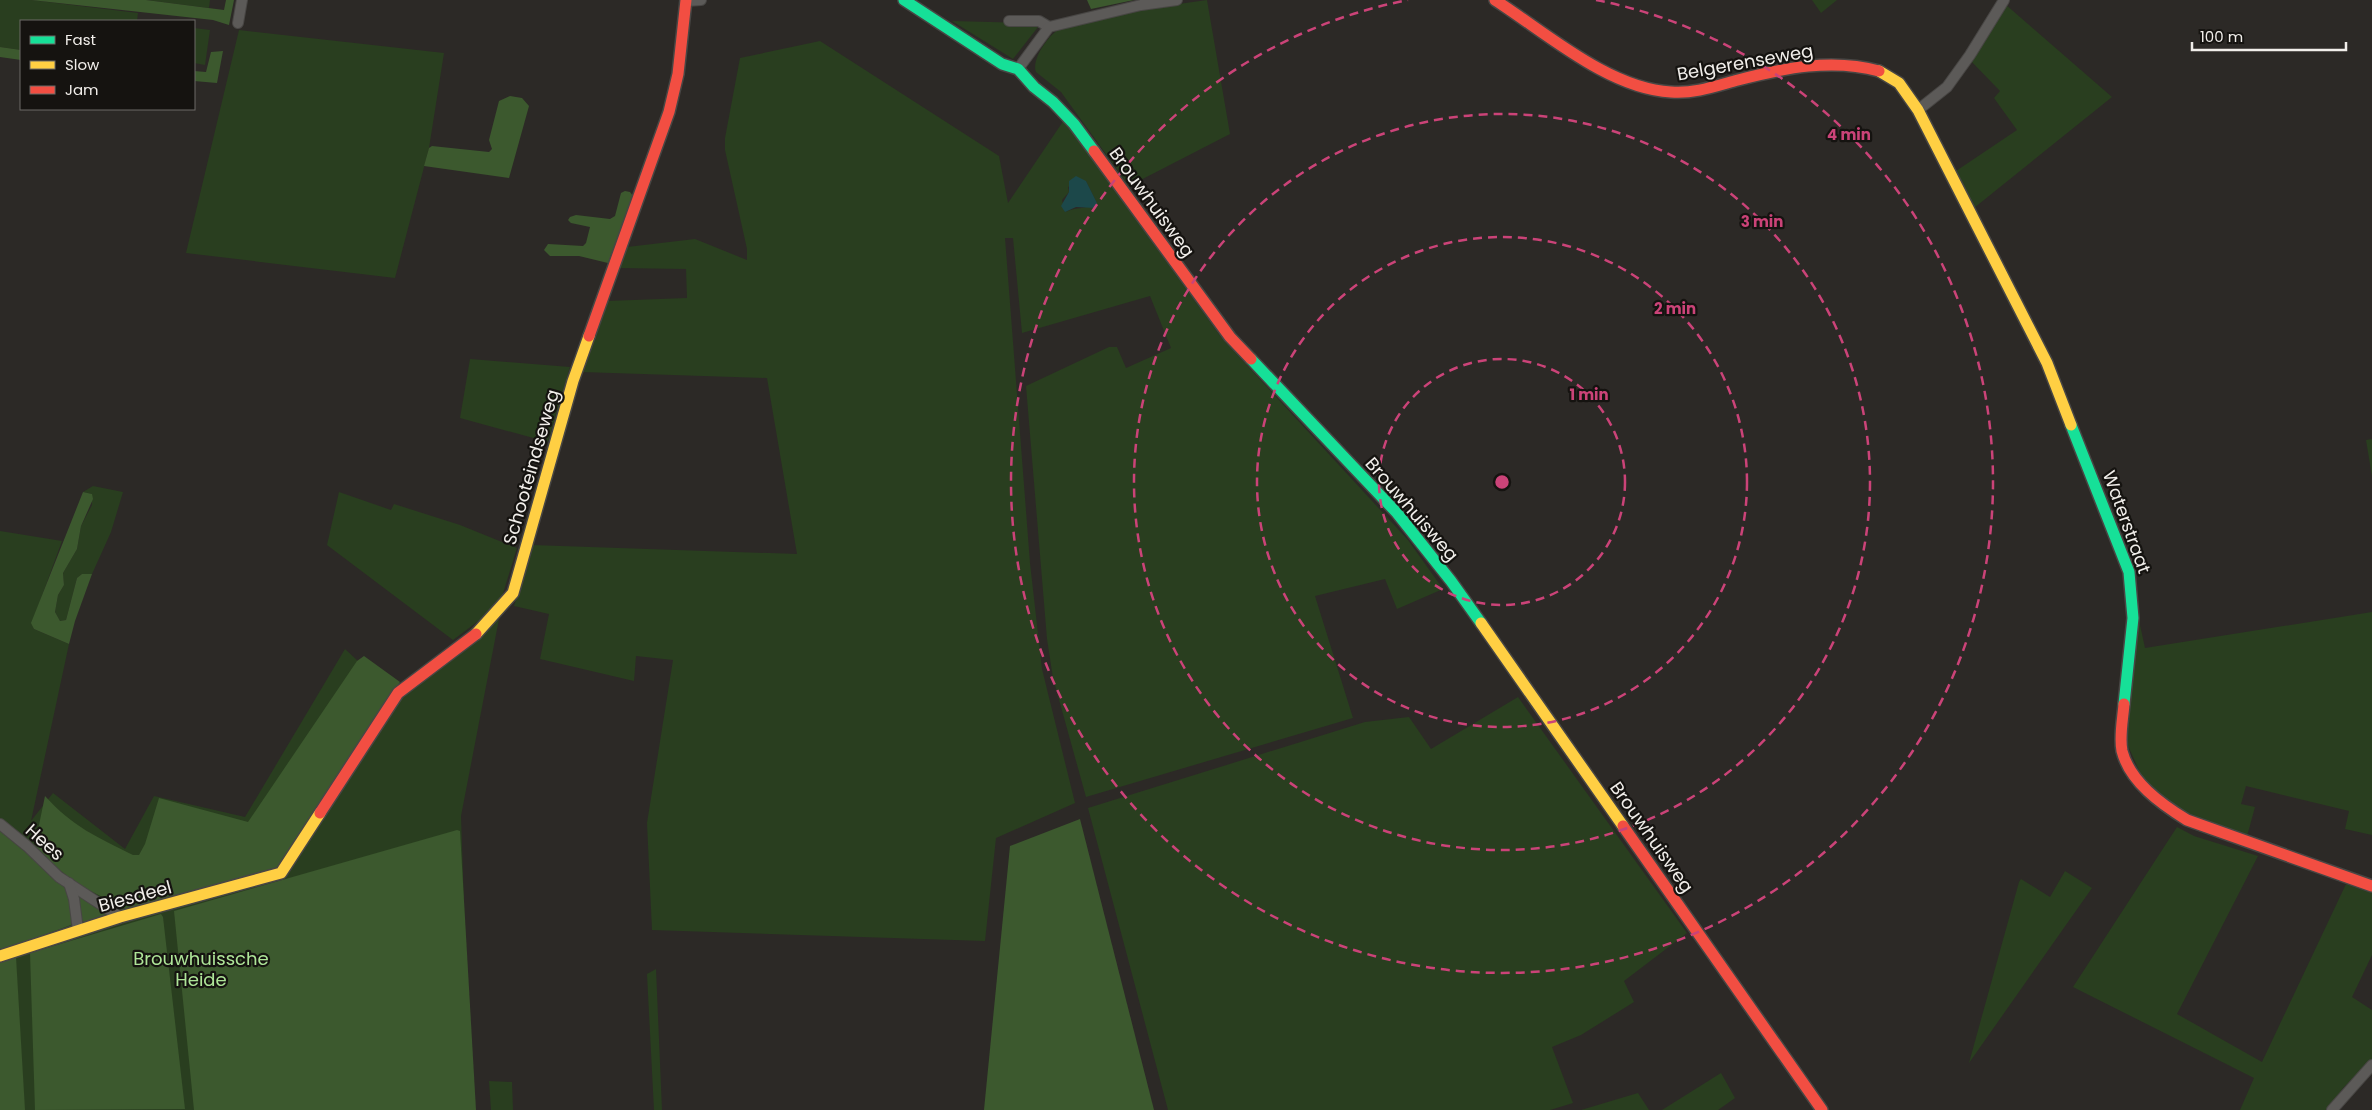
<svg xmlns="http://www.w3.org/2000/svg" width="2372" height="1110" font-family="Poppins,sans-serif">
<style>
.green{fill:#293e1f;fill-rule:evenodd}
.forest{fill:#3c592e}
.water{fill:#1c484a}
.lines{fill:none;stroke-linecap:round;stroke-linejoin:round}
.street-casing{stroke:#484644;stroke-width:12}
.fast-casing{stroke:#484644;stroke-width:14}
.slow-casing{stroke:#484644;stroke-width:14}
.jam-casing{stroke:#484644;stroke-width:14}
.street{stroke:#5c5a58;stroke-width:10}
.fast{stroke:#16e098;stroke-width:11}
.slow{stroke:#ffcf43;stroke-width:11}
.jam{stroke:#f24e42;stroke-width:11}
.ring{fill:none;stroke:#cb4378;stroke-width:2.5;stroke-dasharray:9 6}
.labels{text-anchor:middle;dominant-baseline:central;stroke-width:4.5;stroke-linejoin:round;paint-order:stroke}
.street-label{font-size:18px;fill:#f1eeea;stroke:#151310}
.park-label{font-size:18px;fill:#aee598;stroke:#151310}
.centre{fill:#cb4378;stroke:#151310;stroke-width:2.5}
.ring-label{font-size:15px;text-anchor:middle;font-weight:bold;fill:#cb4378;stroke:#151310;stroke-width:4.5;stroke-linejoin:round;paint-order:stroke}
</style>
<rect width="100%" height="100%" fill="#2c2926"/>
<g class="green">
<path d="M0 0H31L138 13 137 21H21V50L0 47Z"/>
<path d="M146 0H210L209 8Z"/>
<path d="M1207 0 1230 134 1129 186 1061 92 1036 72C1031 59 1049 34 1061 28 1070 24 1084 23 1094 20 1132 11 1169 5 1207 0Z"/>
<path d="M1812 0H1837L1821 13Z"/>
<path d="M2005 4 2112 97 1974 208 1956 171 2017 130 1994 98 2000 91 1970 60Z"/>
<path d="M952 21 1029 23 1038 27 1013 59Z"/>
<path d="M194 28 210 30 205 65 194 63Z"/>
<path d="M239 30 444 53 429 148 395 278 186 253Z"/>
<path d="M820 41 999 156 1008 203 1064 120 1221 337 1408 540 1443 589 1397 609 1385 579 1315 596 1353 718 1086 797 1053 678 1047 639 1026 386 1109 347H1117L1126 368 1171 348 1150 296 1022 333 1013 238H1005L1030 563 1042 669 1075 803 996 838 985 941 652 930 647 823 673 660 636 656 634 681 540 659 549 614 514 606 532 545 797 554 767 378 582 372 607 301 687 298 686 269 619 268 627 247 695 239 747 260V249L725 150V138L740 58ZM1086 181 1097 203C1087 209 1076 207 1065 212L1062 200 1069 192 1068 187Z"/>
<path d="M470 359 570 367 548 442 460 418Z"/>
<path d="M2372 439V476L2366 440Z"/>
<path d="M93 486 123 492 111 532 92 574H82L77 578 66 620 60 621 55 612 58 595 64 585 63 573 77 549 81 526 92 505V494L83 492Z"/>
<path d="M339 492 391 510 394 504 460 525 517 548 501 600 493 610 453 640 327 545Z"/>
<path d="M0 531 62 541 32 623 34 629 69 644 31 821 53 793 125 849 154 796 245 817 345 649 386 687 398 701 499 619 461 816 471 1110H0Z"/>
<path d="M2137 611 2145 648 2372 612V835L2345 829 2349 811 2246 786 2241 804 2255 807 2246 840 2198 824 2144 782 2126 741Z"/>
<path d="M1518 697 1687 933 1624 981 1634 1002 1581 1035 1552 1047 1573 1103 1550 1110H1168L1088 808 1365 722 1409 717 1431 749Z"/>
<path d="M2177 827 2194 836 2258 856 2177 1014 2262 1062 2346 884 2372 893V955L2352 997 2372 1010V1059L2343 1088 2327 1110H2240L2254 1078 2073 987Z"/>
<path d="M2065 871 2092 888 1969 1063 2019 882 2021 879 2050 897Z"/>
<path d="M656 969 662 1110H654L647 974Z"/>
<path d="M1721 1073 1735 1098 1718 1110H1662Z"/>
<path d="M489 1081 512 1082 513 1110H491Z"/>
<path d="M1638 1093 1649 1110H1581Z"/>
</g>
<g class="forest">
<path d="M31 0H146L224 10 226 0H234L229 25 213 20Z"/>
<path d="M1087 0H1134L1091 9Z"/>
<path d="M0 47 21 50V60L0 57Z"/>
<path d="M223 51 217 83 194 81V71L206 72 211 52Z"/>
<path d="M510 96 522 98 529 106 509 178 424 166 429 148 432 146 489 152 492 149 489 140 499 101Z"/>
<path d="M625 191 630 192 633 196 608 263 579 256H550L544 250 548 244 583 246 586 243 590 227 571 223 568 220 570 217 576 215 610 219 615 216 621 193Z"/>
<path d="M83 492 92 494 93 499 81 526 77 549 63 573 64 585 58 595 55 612 60 621 66 620 77 578 82 574H92L75 621 69 644 34 629 31 623Z"/>
<path d="M364 656 400 682 280 869 128 910 77 884 34 849 45 796C73 827 97 837 133 855H139L145 844 159 798 248 822 357 661Z"/>
<path d="M1080 819 1154 1110H984L1010 846Z"/>
<path d="M457 830 460 831 476 1110H194L174 911Z"/>
<path d="M0 831 65 885C72 897 76 911 71 925L0 951Z"/>
<path d="M79 895 116 913 81 927Z"/>
<path d="M161 914 163 917 185 1109 35 1110 30 953Z"/>
<path d="M16 957 25 1110H0V961Z"/>
</g>
<path class="water" d="M1076 176 1086 181 1097 203 1095 208 1076 207 1065 212 1061 206 1069 192V181Z"/>
<g class="lines">
<defs>
<g id="street">
<path d="M686 1 701 0"/>
<path d="M1009 21H1039L1049 27"/>
<path d="M238 23 242 0"/>
<path d="M1018 69 1049 27 1141 5 1177 0"/>
<path d="M1918 110 1947 87 1970 55 2004 0"/>
<path d="M0 824 27 846 59 877 120 917"/>
<path d="M69 883 74 899 78 930"/>
<path d="M2332 1110 2372 1065"/>
</g>
<g id="fast">
<path d="M904 0 1002 64 1018 69 1034 87 1053 102 1074 124 1094 151"/>
<path d="M1251 359 1397 513 1451 581 1481 623"/>
<path d="M2071 425 2129 572 2133 618 2124 704"/>
</g>
<g id="slow">
<path d="M1879 71 1899 83 1918 110 2047 363 2071 425"/>
<path d="M1481 623 1623 826"/>
<path d="M476 634 513 593 573 381 589 336"/>
<path d="M0 956 120 917 281 873 320 813"/>
</g>
<g id="jam">
<path d="M1495 0C1545 32 1609 89 1671 92 1694 94 1716 86 1738 80 1784 68 1832 58 1879 71"/>
<path d="M1094 151 1230 337 1251 359"/>
<path d="M589 336 669 112 678 74 686 0"/>
<path d="M2124 704C2123 718 2119 737 2122 751 2130 782 2161 804 2187 820L2372 886"/>
<path d="M320 813 398 693 476 634"/>
<path d="M1623 826 1822 1110"/>
</g>
</defs>
<use href="#street" class="street-casing"/>
<use href="#fast" class="fast-casing"/>
<use href="#slow" class="slow-casing"/>
<use href="#jam" class="jam-casing"/>
<use href="#street" class="street"/>
<use href="#fast" class="fast"/>
<use href="#slow" class="slow"/>
<use href="#jam" class="jam"/>
</g>
<g class="ring">
<circle cx="1502" cy="482" r="123"/>
<circle cx="1502" cy="482" r="245"/>
<circle cx="1502" cy="482" r="368"/>
<path d="M1596 0A491 491 0 1 1 1408 0"/>
</g>
<g class="labels">
<g class="street-label">
<text transform="translate(1745 62) rotate(-10)">Belgerenseweg</text>
<text transform="translate(1152 202) rotate(54)">Brouwhuisweg</text>
<text transform="translate(531 467) rotate(-74)">Schooteindseweg</text>
<text transform="translate(1412 509) rotate(49)">Brouwhuisweg</text>
<text transform="translate(2127 522) rotate(70)">Waterstraat</text>
<text transform="translate(1652 837) rotate(55)">Brouwhuisweg</text>
<text transform="translate(45 842) rotate(42)">Hees</text>
<text transform="translate(135 896) rotate(-15)">Biesdeel</text>
</g>
<g class="park-label">
<text x="201" y="958">Brouwhuissche<tspan x="201" dy="21">Heide</tspan></text>
</g>
</g>
<circle cx="1502" cy="482" r="8" class="centre"/>
<g class="ring-label">
<text x="1849" y="140">4 min</text>
<text x="1762" y="227">3 min</text>
<text x="1675" y="314">2 min</text>
<text x="1589" y="400">1 min</text>
</g>
<rect x="20" y="20" width="175" height="90" fill="#151310" stroke="#6d6b67"/>
<rect x="30" y="36" width="25" height="8" fill="#16e098" stroke="#6d6b67"/>
<text x="65" y="45" font-size="15" fill="#f1eeea">Fast</text>
<rect x="30" y="61" width="25" height="8" fill="#ffcf43" stroke="#6d6b67"/>
<text x="65" y="70" font-size="15" fill="#f1eeea">Slow</text>
<rect x="30" y="86" width="25" height="8" fill="#f24e42" stroke="#6d6b67"/>
<text x="65" y="95" font-size="15" fill="#f1eeea">Jam</text>
<path d="M2192 42v8h154v-8" fill="none" stroke="#f1eeea" stroke-width="2.5"/>
<text x="2200" y="42" font-size="15" fill="#f1eeea" stroke="#151310" stroke-width="4" paint-order="stroke">100 m</text>
</svg>
